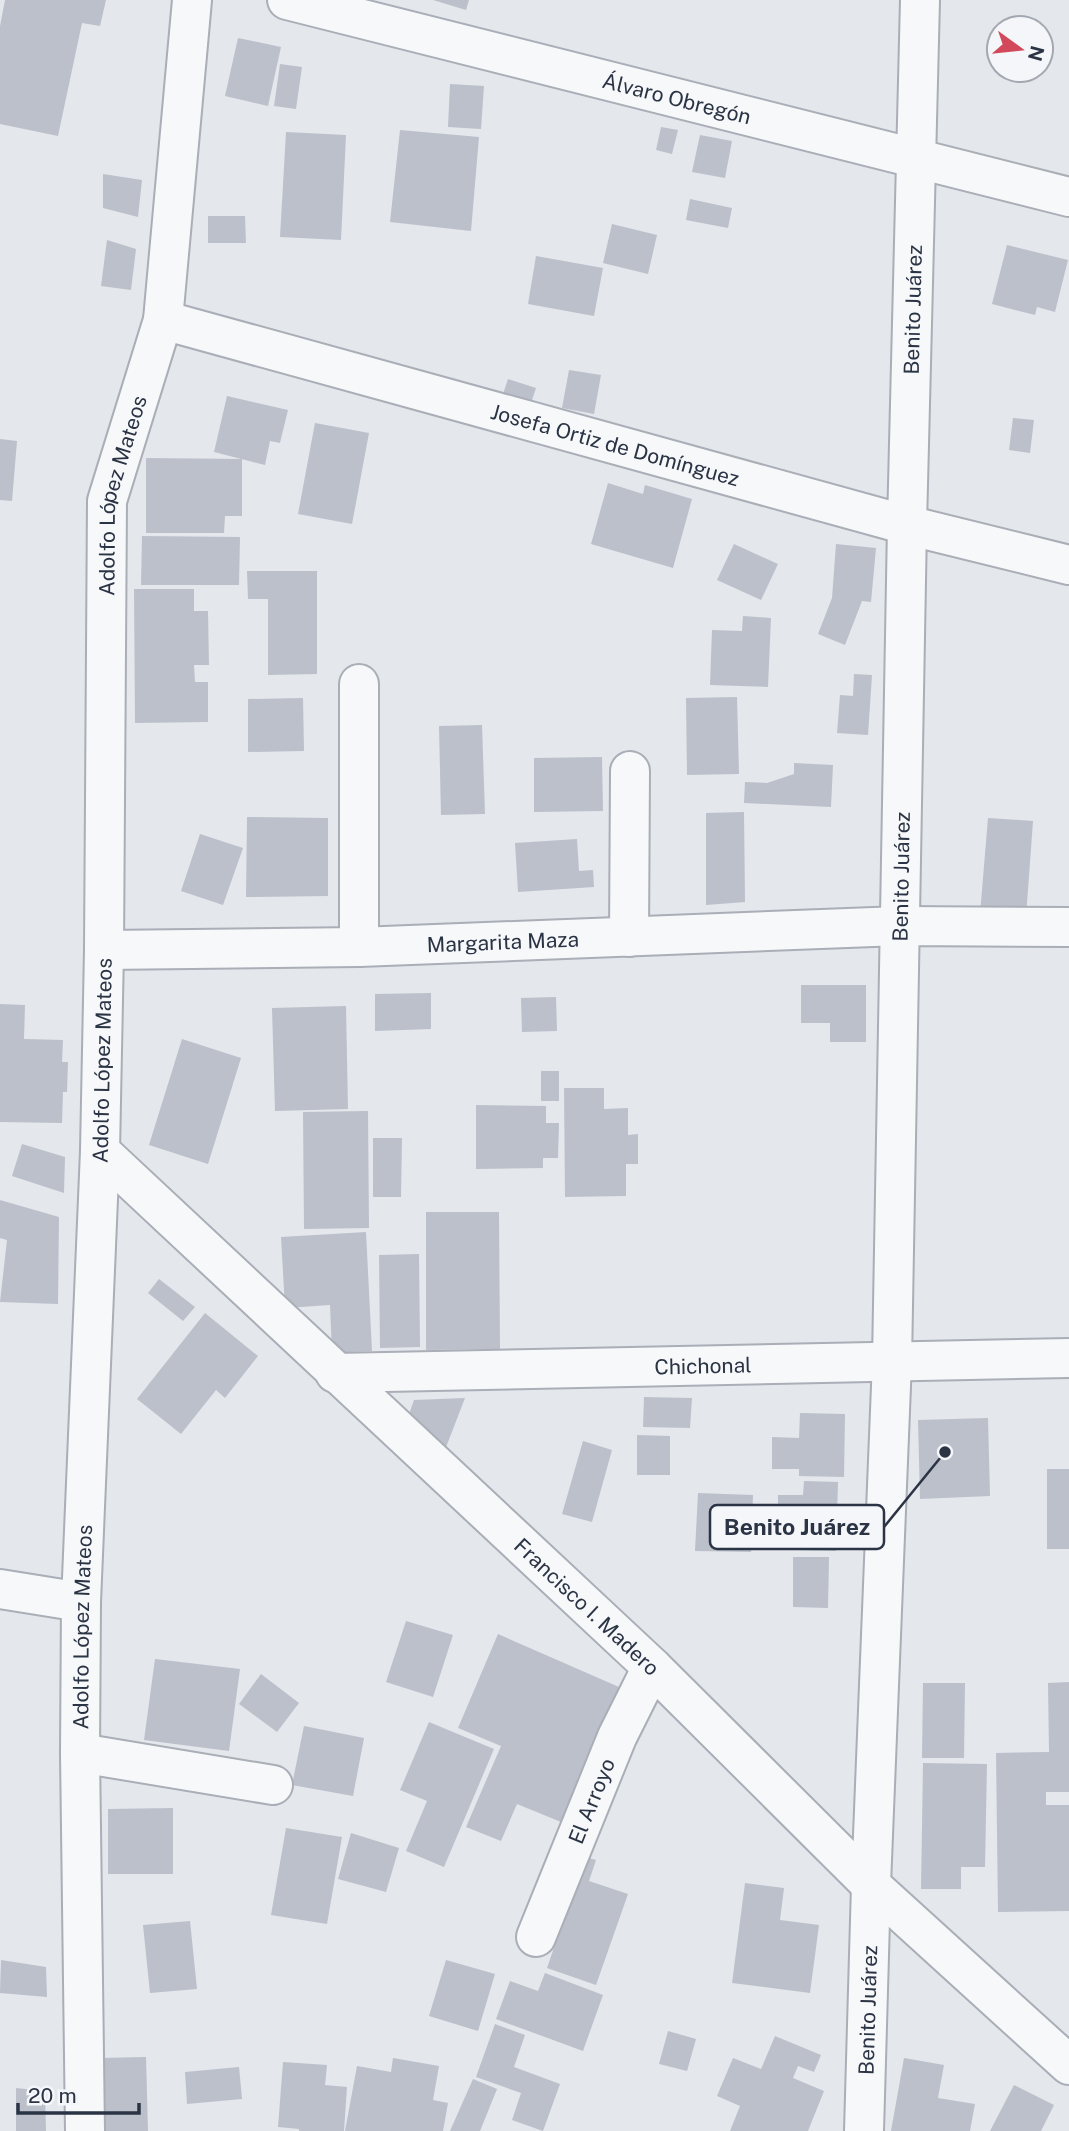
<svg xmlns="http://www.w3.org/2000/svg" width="1069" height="2131" font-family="'Public Sans',sans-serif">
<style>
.building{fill:#bbc0ca}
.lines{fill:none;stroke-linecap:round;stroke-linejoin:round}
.street-casing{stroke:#a9aeb7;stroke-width:42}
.street{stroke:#f7f8fa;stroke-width:38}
.labels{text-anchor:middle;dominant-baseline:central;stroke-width:6;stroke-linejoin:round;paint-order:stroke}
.street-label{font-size:21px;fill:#2b3445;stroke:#f4f6f9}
.leader{fill:none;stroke:#2b3445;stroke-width:2.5}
.callout-dot{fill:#2b3445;stroke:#f4f6f9;stroke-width:2.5}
.callout{fill:#f4f6f9;stroke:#2b3445;stroke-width:2.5}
.callout-label{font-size:23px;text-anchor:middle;font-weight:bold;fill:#2b3445}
</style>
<rect width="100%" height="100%" fill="#e4e7ec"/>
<g class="building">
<path d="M5 0H106L100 26 82 23 58 136 0 124V26Z"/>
<path d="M433 0H469L466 10Z"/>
<path d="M238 38 281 47 268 106 225 96Z"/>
<path d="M280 64 302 67 296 109 274 106Z"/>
<path d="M450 84 484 86 481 129 448 127Z"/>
<path d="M661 127 678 130 672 154 656 150Z"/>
<path d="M400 130 479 137 471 231 390 222Z"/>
<path d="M286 132 346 135 341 240 280 237Z"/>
<path d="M700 135 732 141 725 178 692 172Z"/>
<path d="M103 174 142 180 138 217 103 208Z"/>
<path d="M690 199 732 208 728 228 686 220Z"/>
<path d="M208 216H245L246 243H208Z"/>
<path d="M612 224 657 235 648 274 603 263Z"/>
<path d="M107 240 136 249 131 290 101 286Z"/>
<path d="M1007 245 1068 260 1055 312 1037 307 1035 315 992 304Z"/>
<path d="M536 256 603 268 594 316 528 304Z"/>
<path d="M569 370 601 375 594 414 562 408Z"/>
<path d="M508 379 536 388 530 406 502 397Z"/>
<path d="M227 396 288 410 280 443 270 441 265 465 214 452Z"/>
<path d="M1013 418 1034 420 1030 453 1009 450Z"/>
<path d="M315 423 369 433 352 524 298 514Z"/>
<path d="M0 439 17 441 12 501 0 500Z"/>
<path d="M146 458 242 459V516H225L224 533H146Z"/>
<path d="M608 483 643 494 645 485 692 499 673 568 591 544Z"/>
<path d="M142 536 240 537 239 585H141Z"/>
<path d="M734 544 778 564 761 600 717 580Z"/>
<path d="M836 544 876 548 871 602 862 601 845 645 818 634 832 598Z"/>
<path d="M247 571H317V674L268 675V599H248Z"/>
<path d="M134 589H194V611H208L209 665H194L195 682H208V722L135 723Z"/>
<path d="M743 616 771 618 768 687 710 685 712 630 742 631Z"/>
<path d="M854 674 872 675 868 735 837 733 840 695 853 696Z"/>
<path d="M737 697 739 774 687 775 686 698Z"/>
<path d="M303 698 304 751 248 752V699Z"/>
<path d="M482 725 485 814 441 815 439 726Z"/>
<path d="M602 757 603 811 534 812V758Z"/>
<path d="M794 763 833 765 831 807 744 803 745 782 767 783 794 774Z"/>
<path d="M744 812 745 902 706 905V813Z"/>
<path d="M247 817 328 818V896L246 897Z"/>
<path d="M988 818 1033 821 1026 917 980 914Z"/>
<path d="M200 834 243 848 223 905 181 891Z"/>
<path d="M577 839 579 871 593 870 594 887 518 892 515 843Z"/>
<path d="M801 985H866V1042H830V1023H801Z"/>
<path d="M431 993V1029L375 1031V994Z"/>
<path d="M556 997 557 1031 522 1032 521 998Z"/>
<path d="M0 1004 25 1005 24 1039 63 1040 62 1062H68L67 1092H63L62 1123 0 1122Z"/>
<path d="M346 1006 348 1109 275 1111 272 1008Z"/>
<path d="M182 1039 241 1058 208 1164 149 1145Z"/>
<rect x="541" y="1071" width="18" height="30"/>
<path d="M564 1088H604V1109L628 1108V1135L638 1134V1164H626V1196L565 1197Z"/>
<path d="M476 1105 546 1106V1123H559L558 1158H543V1168L476 1169Z"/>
<path d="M368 1111 369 1228 304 1229 303 1112Z"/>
<path d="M373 1138H402L401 1197H373Z"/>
<path d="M22 1144 65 1157 64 1193 12 1176Z"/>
<path d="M0 1200 59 1217 58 1304 0 1302 7 1240 0 1238Z"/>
<path d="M426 1212H499L500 1349 426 1350Z"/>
<path d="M366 1232 372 1351 332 1353 330 1305 285 1308 281 1237Z"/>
<path d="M419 1254 420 1347 380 1348 379 1255Z"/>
<path d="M159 1279 195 1307 183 1321 148 1293Z"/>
<path d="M205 1313 258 1356 225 1398 216 1390 181 1434 137 1399Z"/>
<path d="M644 1397 692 1398 690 1428 643 1427Z"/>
<path d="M465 1398 443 1455 407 1420 414 1400Z"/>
<path d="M800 1413 845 1414 844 1477 799 1476V1469H772V1437L799 1438Z"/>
<path d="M988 1418 990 1496 920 1499 918 1420Z"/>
<path d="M637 1435 670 1436V1475H637Z"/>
<path d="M583 1441 612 1450 592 1522 562 1514Z"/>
<rect x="1047" y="1469" width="22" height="80"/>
<path d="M804 1481 838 1482 836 1551 798 1550V1528H778V1495H803Z"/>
<path d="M698 1493 753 1495 751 1552 695 1551Z"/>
<path d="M793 1557H829L828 1608 793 1607Z"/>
<path d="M406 1621 453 1635 433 1697 386 1682Z"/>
<path d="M498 1634 619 1687 561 1822 517 1804 501 1841 466 1827 501 1746 458 1728Z"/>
<path d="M155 1659 240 1669 229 1751 144 1740Z"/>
<path d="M261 1674 299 1703 277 1732 239 1704Z"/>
<path d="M1069 1682V1792H1046V1805H1069V1911L998 1912 996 1753 1049 1752 1048 1683Z"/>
<path d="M923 1683H965L964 1758H922Z"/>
<path d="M429 1722 494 1749 444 1867 406 1851 427 1801 400 1790Z"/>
<path d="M304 1726 364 1738 353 1796 292 1785Z"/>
<path d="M923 1763 987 1764 985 1867H961V1889H921Z"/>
<path d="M173 1808V1874H108V1809Z"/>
<path d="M286 1828 342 1837 327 1924 271 1915Z"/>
<path d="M351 1833 399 1848 386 1892 338 1879Z"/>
<path d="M585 1857 596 1860 589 1881 628 1894 596 1985 547 1968Z"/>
<path d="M745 1883 784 1888 780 1920 819 1925 810 1993 732 1983Z"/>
<path d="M190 1921 197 1989 150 1993 143 1925Z"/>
<path d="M1 1960 46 1967 47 1997 0 1993Z"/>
<path d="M446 1960 495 1974 478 2031 429 2016Z"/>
<path d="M545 1973 603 1995 583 2051 496 2019 510 1981 538 1991Z"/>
<path d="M495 2024 525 2035 514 2067 560 2084 543 2131 512 2120 521 2093 476 2077Z"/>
<path d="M668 2031 696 2039 687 2071 659 2064Z"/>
<path d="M775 2036 821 2055 814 2072 798 2066 793 2078 824 2091 808 2131H730L740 2106 717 2096 733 2058 761 2069Z"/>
<path d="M146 2057 148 2131H100L98 2058Z"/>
<path d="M393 2058 439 2066 433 2100 448 2103 443 2131H345L357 2066 391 2072Z"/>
<path d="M904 2058 944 2065 938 2098 975 2104 970 2131H891Z"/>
<path d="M283 2062 327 2065 325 2085 347 2087 344 2131H299V2129L278 2127Z"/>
<path d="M239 2067 242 2099 187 2104 185 2072Z"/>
<path d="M473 2079 497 2089 480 2131H450Z"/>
<path d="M1014 2085 1054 2105 1041 2131H990Z"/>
<path d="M16 2088 45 2091 46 2131H16Z"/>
</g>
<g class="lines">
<defs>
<g id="street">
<path id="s1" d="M287 0 1069 197"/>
<path id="s2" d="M163 320 907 525 1069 565"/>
<path d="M629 937 630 771"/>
<path d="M359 947V684"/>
<path id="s3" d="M104 950 359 947 900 926 1069 927"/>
<path id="s4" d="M100 1151 652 1667 871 1885 1069 2065"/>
<path id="s5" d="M335 1373 1069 1358"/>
<path d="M0 1589 81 1602"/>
<path d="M80 1753 273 1785"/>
<path id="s6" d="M536 1937 617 1737 652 1667"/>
<path id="s7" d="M85 2131 80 1753 81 1602 100 1151 104 950 107 501 163 320 192 0"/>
<path id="s8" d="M864 2131 871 1885 892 1361 907 525 920 0"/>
</g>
</defs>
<use href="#street" class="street-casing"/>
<use href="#street" class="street"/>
</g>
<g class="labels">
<g class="street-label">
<text stroke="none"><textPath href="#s1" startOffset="402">Álvaro Obregón</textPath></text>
<text stroke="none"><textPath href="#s8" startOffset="1822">Benito Juárez</textPath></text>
<text stroke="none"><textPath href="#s2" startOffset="469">Josefa Ortiz de Domínguez</textPath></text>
<text stroke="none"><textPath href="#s7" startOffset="1638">Adolfo López Mateos</textPath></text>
<text stroke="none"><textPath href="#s8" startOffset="1255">Benito Juárez</textPath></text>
<text stroke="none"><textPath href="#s3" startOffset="399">Margarita Maza</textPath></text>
<text stroke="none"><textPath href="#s7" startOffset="1071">Adolfo López Mateos</textPath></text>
<text stroke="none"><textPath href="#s5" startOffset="368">Chichonal</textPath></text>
<text stroke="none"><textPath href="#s4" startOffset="667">Francisco I. Madero</textPath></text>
<text stroke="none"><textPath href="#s7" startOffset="504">Adolfo López Mateos</textPath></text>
<text stroke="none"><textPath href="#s6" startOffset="147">El Arroyo</textPath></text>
<text stroke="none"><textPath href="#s8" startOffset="121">Benito Juárez</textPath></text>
</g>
</g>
<path class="leader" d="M945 1452L884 1527"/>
<circle class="callout-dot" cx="945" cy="1452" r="7"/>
<rect class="callout" x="710" y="1505" width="174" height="44" rx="7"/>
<g class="callout-label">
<text x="797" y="1535">Benito Juárez</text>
</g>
<g transform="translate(1020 49) rotate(105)"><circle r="33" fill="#f4f6f9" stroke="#a4a8b1" stroke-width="2"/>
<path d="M0-5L12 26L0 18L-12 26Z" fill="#d1495b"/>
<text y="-10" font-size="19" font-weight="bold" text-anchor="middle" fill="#2b3445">N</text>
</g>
<path d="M18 2103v10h121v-10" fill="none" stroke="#2b3445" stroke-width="3.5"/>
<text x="28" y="2103" font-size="21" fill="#2b3445" stroke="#f4f6f9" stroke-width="5" paint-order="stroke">20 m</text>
</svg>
